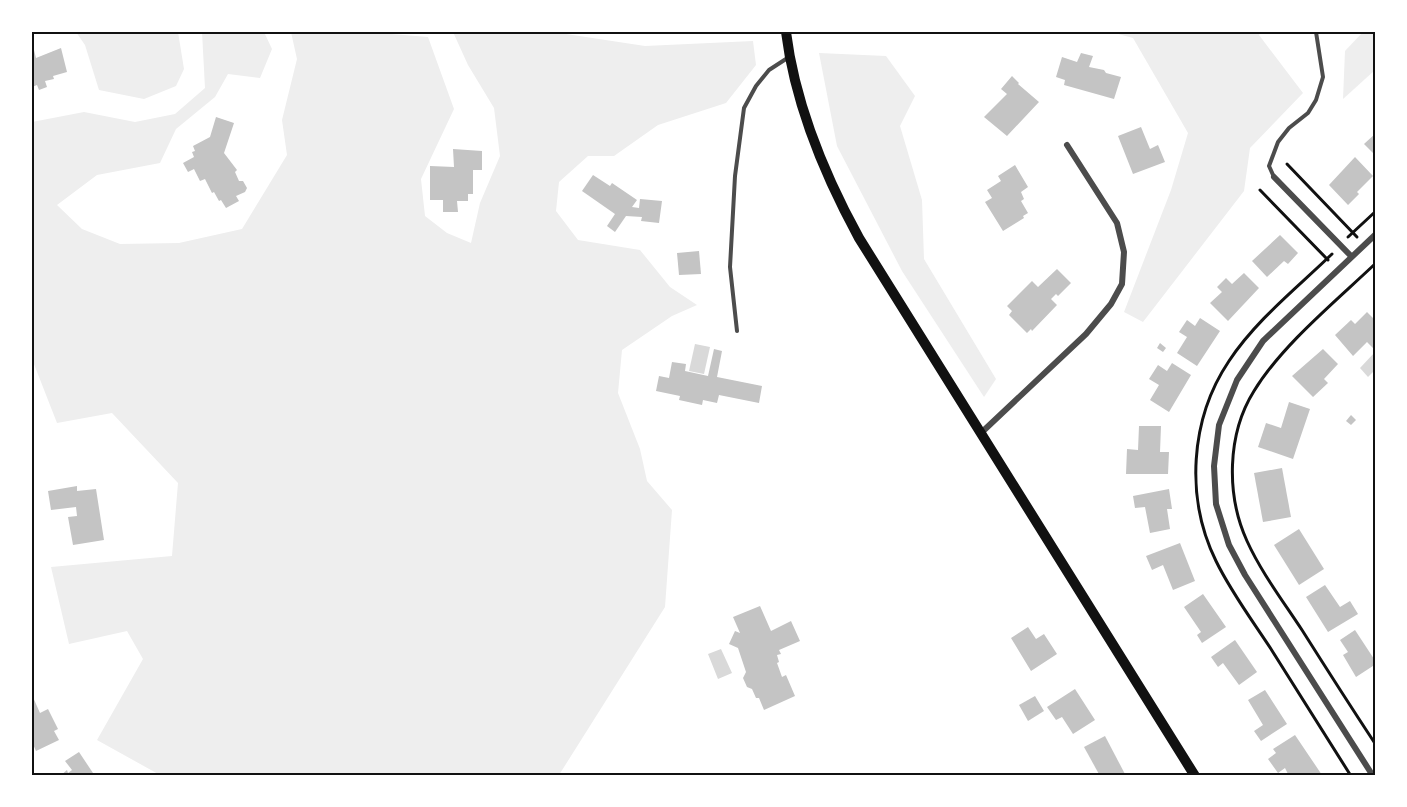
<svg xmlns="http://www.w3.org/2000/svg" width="1407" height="807" font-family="'Asap Condensed',sans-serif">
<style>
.green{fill:#eee}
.water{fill:#d9d9d9}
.building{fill:#c4c4c4}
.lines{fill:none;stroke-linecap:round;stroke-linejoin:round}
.path{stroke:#111;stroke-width:3}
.service{stroke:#4c4c4c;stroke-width:4}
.minor{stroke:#4c4c4c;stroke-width:6}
.secondary{stroke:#111;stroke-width:10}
.neatline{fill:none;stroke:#111;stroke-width:2}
</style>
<rect width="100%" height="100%" fill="#fff"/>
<g class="green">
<path d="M76 32H178L184 69 176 86 144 99 99 90 85 45Z"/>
<path d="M202 32H264L272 49 260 78 228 74 215 97 176 129 160 163 97 175 57 205 82 229 120 244 179 243 242 229 287 155 282 120 297 59 291 32H367L428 37 454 109 421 179 425 216 447 233 471 243 480 203 500 156 494 108 468 65 453 32H553L645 46 753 41 756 65 726 103 658 125 614 156H588L559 182 556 211 578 240 640 250 670 287 697 305 672 316 622 350 618 393 640 449 647 481 672 510 665 607 559 775H160L97 740 143 659 127 631 69 644 51 567 172 556 178 483 112 413 57 423 32 359V122L84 112 135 122 175 114 205 88Z"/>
<path d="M1111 32H1261L1259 35 1303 93 1250 148 1244 191 1143 322 1124 312 1171 190 1188 133 1133 38Z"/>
<path d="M1363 32H1375V70L1343 99 1345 51Z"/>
<path d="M819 53 886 56 915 96 900 126 922 200 924 259 996 379 984 397 902 271 837 146Z"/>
</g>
<g class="water">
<path d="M695 344 710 347 704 374 689 371Z"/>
<path d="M1375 352V370L1368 377 1360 368Z"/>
<path d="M721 649 732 673 718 679 708 654Z"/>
</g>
<g class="building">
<path d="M61 48 67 72 53 76 54 79 45 81 47 87 39 90 37 85 32 87V51L34 50 36 58Z"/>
<path d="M1081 53 1093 56 1089 67 1104 70 1106 73 1121 77 1114 99 1064 85 1065 80 1056 77 1062 57 1077 62Z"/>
<path d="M1012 76 1019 83 1018 84 1039 102 1007 136 984 117 1007 94 1001 89Z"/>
<path d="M216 117 234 123 224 153 237 170 235 172 239 181H243L247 188 245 192 236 196 239 201 226 208 221 200 219 201 214 192 212 193 205 179 200 181 194 169 188 172 183 163 194 157 192 152 195 151 193 146 210 137Z"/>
<path d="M1141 127 1150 149 1158 145 1165 162 1133 174 1118 136Z"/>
<path d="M1376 133V156L1364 144Z"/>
<path d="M453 149 482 151V170H473V194H468V201H457L458 212H443V200H430V166L454 167Z"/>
<path d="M1355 157 1373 176 1357 192 1359 194 1348 205 1329 185Z"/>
<path d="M1015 165 1028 187 1021 192 1024 199 1021 201 1028 213 1023 216 1024 218 1003 231 985 202 992 198 987 190 1001 181 998 176Z"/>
<path d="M593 175 610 186 612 183 637 200 632 207 639 208 640 199 662 201 659 223 641 221 642 217 626 216 615 232 607 226 615 214 582 191Z"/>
<path d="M1280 235 1298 253 1288 264 1284 261 1267 277 1252 261Z"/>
<path d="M699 251 701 274 679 275 677 253Z"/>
<path d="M1057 269 1071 283 1058 296 1056 294 1051 299 1057 305 1032 331 1031 329 1027 333 1009 315 1012 311 1007 306 1032 281 1038 287Z"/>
<path d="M1244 273 1259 288 1228 321 1210 303 1222 292 1217 287 1226 278 1232 284Z"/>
<path d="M1367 312 1376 321V347L1374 349 1367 342 1353 356 1335 335 1351 320 1355 324Z"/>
<path d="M1200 318 1220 331 1197 366 1177 353 1187 337 1179 332 1187 320 1195 326Z"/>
<path d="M1160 343 1166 348 1163 352 1157 348Z"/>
<path d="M714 349 722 351 717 377 762 386 759 403 719 395 717 403 703 400 702 405 679 400 680 396 656 391 659 376 669 378 672 362 686 364 685 371 708 376Z"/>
<path d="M1323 349 1338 364 1324 379 1328 383 1313 397 1292 376Z"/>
<path d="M1172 363 1191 375 1169 412 1150 400 1159 385 1149 379 1158 365 1167 371Z"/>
<path d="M1289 402 1310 409 1293 459 1258 447 1266 423 1281 428Z"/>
<path d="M1351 415 1356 420 1351 425 1346 421Z"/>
<path d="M1139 426H1161L1160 452H1169L1168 474H1126L1127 449 1138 450Z"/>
<path d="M1282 468 1291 517 1263 522 1254 473Z"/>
<path d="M77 486V491L96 489 104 540 73 545 68 517 77 516 76 507 51 510 48 491Z"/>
<path d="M1169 489 1172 509H1167L1170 529 1150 533 1145 507 1135 508 1133 496Z"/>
<path d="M1299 529 1324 569 1299 585 1274 545Z"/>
<path d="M1180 543 1195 581 1173 590 1163 565 1152 570 1146 556Z"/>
<path d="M1325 585 1340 607 1350 601 1358 614 1328 632 1306 597Z"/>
<path d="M1203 594 1226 627 1202 643 1197 635 1201 632 1184 607Z"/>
<path d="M760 606 771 631 791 621 800 641 779 650 781 654 777 655 779 662 777 663 782 677 786 675 795 696 764 710 759 698H756L752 689 747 687 743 678 746 672 738 648 729 644 735 631 740 633 733 617Z"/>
<path d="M1028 627 1036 639 1044 634 1057 654 1031 671 1011 638Z"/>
<path d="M1355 630 1376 662V664L1356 677 1343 655 1348 652 1340 640Z"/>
<path d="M1235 640 1257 672 1239 685 1223 663 1218 667 1211 657Z"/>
<path d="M1075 689 1095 720 1073 734 1062 717 1056 720 1047 707Z"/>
<path d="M1265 690 1287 724 1261 741 1254 731 1263 725 1248 700Z"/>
<path d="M32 695 40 713 48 709 58 729 54 731 59 740 36 751 32 742Z"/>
<path d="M1035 696 1044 711 1028 721 1019 705Z"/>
<path d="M1295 735 1322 775 1320 776H1289L1285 768 1278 773 1268 759 1276 753 1273 749Z"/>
<path d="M1105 736 1126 776H1100L1084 747Z"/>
<path d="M79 752 95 776H60L67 770 68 773 72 770 65 761Z"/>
</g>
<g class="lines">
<g class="path">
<path d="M1287 164 1357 237"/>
<path d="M1260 190 1328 260"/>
<path d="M1348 237 1376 211"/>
<path d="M1332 254C1297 288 1256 320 1229 361 1190 419 1185 498 1216 561 1231 592 1252 620 1271 649 1297 691 1324 733 1351 776"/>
<path d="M1376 263C1336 301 1282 345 1254 391 1227 434 1226 495 1247 541 1261 572 1283 601 1302 630 1326 668 1351 707 1376 745"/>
</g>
<g class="service">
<path d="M1274 177 1269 166 1278 142 1289 128 1308 113 1316 100 1323 77 1316 32"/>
<path d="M737 331 730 267 735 176 744 108 756 86 769 70 789 57"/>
</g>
<g class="minor">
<path d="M1274 177 1351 256"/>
<path d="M981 433 1086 334 1111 304 1122 284 1124 252 1117 223 1067 145"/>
<path d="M1373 776 1245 575 1229 545 1216 504 1214 466 1219 425 1237 380 1263 341 1376 234"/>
</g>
<path class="secondary" d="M786 32C795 104 824 174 859 238L1195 776"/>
</g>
<rect width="1407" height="807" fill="none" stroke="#ffffff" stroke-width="66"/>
<rect x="33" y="33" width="1341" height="741" class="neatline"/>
</svg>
